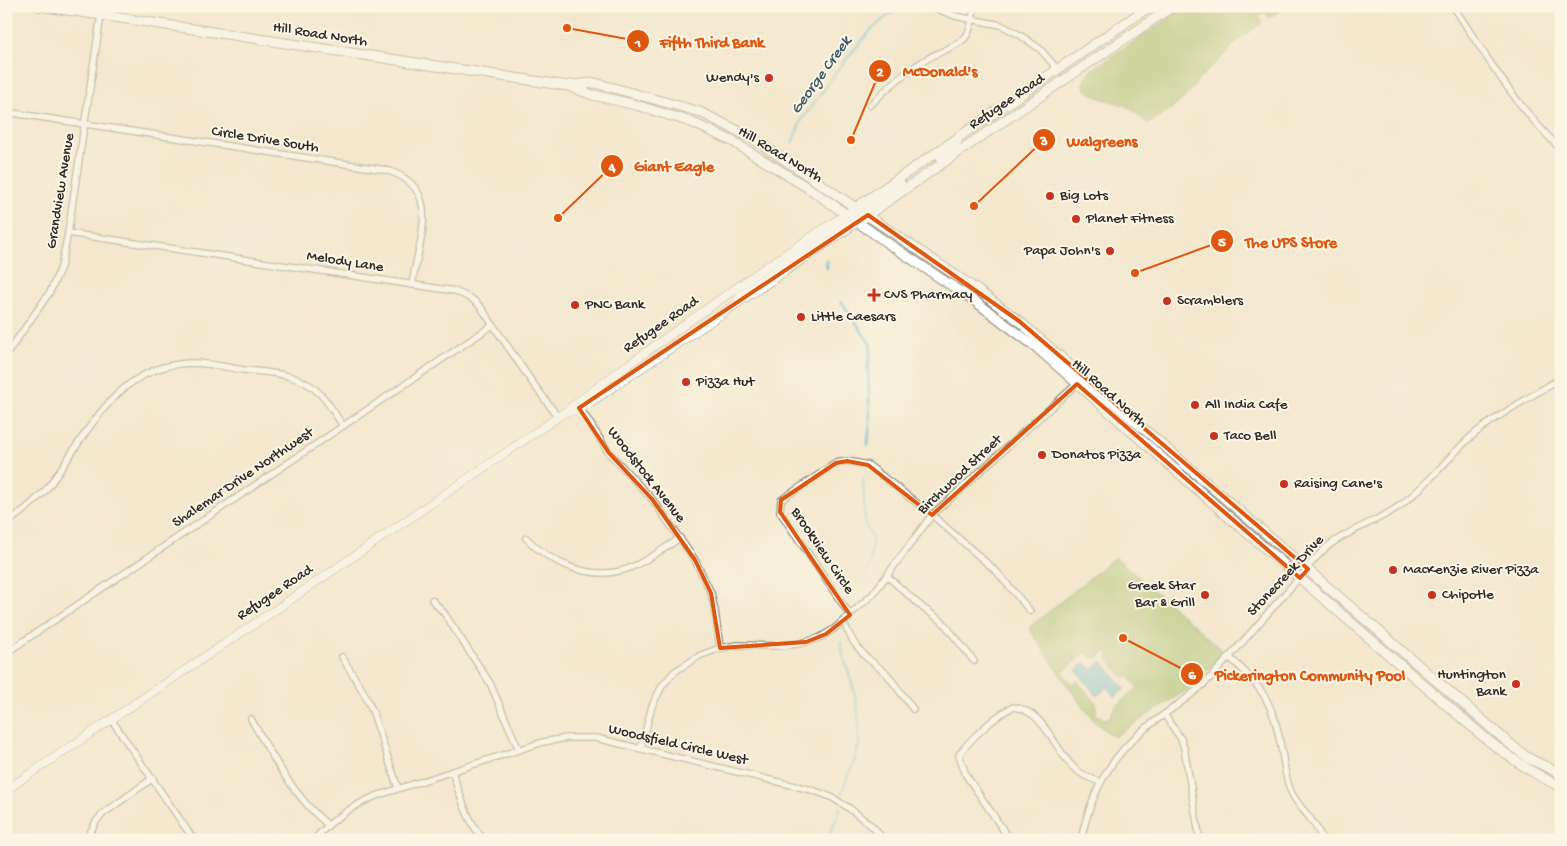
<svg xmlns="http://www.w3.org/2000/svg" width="1567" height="846" font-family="'Gochi Hand',sans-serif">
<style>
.green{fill:#a2be65;stroke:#667448;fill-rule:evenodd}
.water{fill:#55b3d3;stroke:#406f7f}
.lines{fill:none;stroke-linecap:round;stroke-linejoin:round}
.stream{stroke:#55b3d3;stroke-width:2}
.minor-casing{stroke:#8f8a7c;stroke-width:8}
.secondary-casing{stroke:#8f8a7c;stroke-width:9}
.primary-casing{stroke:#8f8a7c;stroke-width:11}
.trunk-casing{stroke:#8f8a7c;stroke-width:11}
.minor{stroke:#fff;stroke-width:5.5}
.secondary{stroke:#fff;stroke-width:8}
.primary{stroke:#fff;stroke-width:9}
.trunk{stroke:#fff;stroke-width:9}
.marked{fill:none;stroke:#df570e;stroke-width:4;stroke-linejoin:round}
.poi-dot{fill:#c8321e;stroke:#fcf5e5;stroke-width:2}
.labels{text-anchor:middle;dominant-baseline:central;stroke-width:4;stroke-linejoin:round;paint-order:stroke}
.street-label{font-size:15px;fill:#2b2b2b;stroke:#fcf5e5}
.poi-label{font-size:15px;fill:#2b2b2b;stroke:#fcf5e5;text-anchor:start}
.water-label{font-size:16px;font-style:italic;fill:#3a5b66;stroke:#fcf5e5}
.leader{fill:none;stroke:#df570e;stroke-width:2}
.callout-dot{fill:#df570e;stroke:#fcf5e5;stroke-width:2}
.mark-label{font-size:15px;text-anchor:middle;font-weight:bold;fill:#fff}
.callout-label{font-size:16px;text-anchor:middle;font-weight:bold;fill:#df570e;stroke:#fcf5e5;stroke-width:4;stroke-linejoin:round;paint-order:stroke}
</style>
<rect width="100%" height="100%" fill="#fcf5e5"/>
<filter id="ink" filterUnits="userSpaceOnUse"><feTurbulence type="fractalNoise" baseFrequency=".02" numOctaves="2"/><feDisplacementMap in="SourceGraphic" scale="10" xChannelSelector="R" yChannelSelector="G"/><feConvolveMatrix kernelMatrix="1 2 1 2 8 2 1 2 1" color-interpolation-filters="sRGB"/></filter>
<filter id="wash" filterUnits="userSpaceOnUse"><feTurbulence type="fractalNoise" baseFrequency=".0096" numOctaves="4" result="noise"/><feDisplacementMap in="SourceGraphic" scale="20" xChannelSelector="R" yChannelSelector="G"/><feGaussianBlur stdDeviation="1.12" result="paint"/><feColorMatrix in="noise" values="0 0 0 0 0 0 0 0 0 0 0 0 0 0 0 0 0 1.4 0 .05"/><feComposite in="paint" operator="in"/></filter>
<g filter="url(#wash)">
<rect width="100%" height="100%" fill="#f3e8cd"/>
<g class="green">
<path d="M1187 6H1287L1269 18 1265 12 1258 16 1262 23 1241 38 1211 68C1205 71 1190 91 1184 98 1173 108 1160 116 1148 124 1141 118 1135 111 1126 106 1114 100 1067 96 1090 71Z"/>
<path d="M1115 557 1221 649V656L1194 685 1114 737 1095 722 1065 682 1029 628ZM1107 651 1110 655 1107 658 1124 678 1128 675 1138 688 1116 706 1110 717 1104 719 1096 714V703L1077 681 1073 685 1062 672 1075 662 1070 654 1076 661 1086 652 1090 656 1096 658Z"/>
</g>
<path class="water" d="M1102 661 1125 689 1115 697 1107 687 1097 696 1076 670 1085 662 1092 670Z"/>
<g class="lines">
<g class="stream">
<path d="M792 143 802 119 826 87 835 73 870 31 899 6"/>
<path d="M826 260 827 268"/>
<path d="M841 301 871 345 868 368 870 420 868 445"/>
<path d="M863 479 865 523C866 528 869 530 870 534 875 545 869 570 864 580"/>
<path d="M841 643C842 656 847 665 850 677 856 695 861 724 859 743 857 761 846 777 841 795"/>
<path d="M828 840C829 828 840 819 840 807"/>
</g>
</g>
</g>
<g filter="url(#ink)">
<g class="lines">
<defs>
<g id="minor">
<path d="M929 6 955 16 1001 25 1020 35 1040 49 1059 71"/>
<path d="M1453 6C1486 56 1517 108 1561 149"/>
<path d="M870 105C887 88 906 71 927 59 938 52 954 48 964 39 971 32 973 16 974 6"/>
<path d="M6 112 386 170C445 187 418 241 412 285"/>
<path d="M68 233 455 291 472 299 480 306 532 382 558 417"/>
<path d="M6 355 50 292 61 267 68 233 101 15"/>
<path d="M578 405 609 453 652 499 695 560 711 593 715 611 720 648"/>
<path d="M6 524 29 506 44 492C86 440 112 365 191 363 209 363 226 367 244 370 270 373 302 373 321 395 330 404 336 416 343 426"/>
<path d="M526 538C551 564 591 581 627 569 646 562 663 549 680 538"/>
<path d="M887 576 923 608 942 621 974 661"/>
<path d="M432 600 444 613 490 683 519 750"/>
<path d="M850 615 780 512 781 500 836 463 847 461 868 465 932 515 997 572 1030 611"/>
<path d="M843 622 854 643 866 657 887 674 913 709"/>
<path d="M6 653 493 325"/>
<path d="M342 657 364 693 372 710 398 788"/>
<path d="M1229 657C1262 686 1274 704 1281 747 1284 762 1285 778 1291 792 1299 809 1317 821 1322 840"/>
<path d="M1164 714 1181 739 1184 748 1200 840"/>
<path d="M111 719 194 840"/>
<path d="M251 719C272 756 294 797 328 825"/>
<path d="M641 748 652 706 662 686 674 672 699 656 720 648 738 645 778 646 798 644 819 638 834 629 873 594 932 515 1078 383"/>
<path d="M452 771C460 795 467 821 484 840"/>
<path d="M86 840 97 820 104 813 153 778"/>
<path d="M314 840C331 820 352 806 376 796L543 742 567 738H596L812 790 831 797 849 808 873 827 884 840"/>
<path d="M1010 840 966 775 959 755C968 741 997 714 1013 707 1044 710 1053 747 1073 767 1081 775 1090 779 1101 782"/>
<path d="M1081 840C1090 796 1110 756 1146 728 1166 712 1188 699 1206 682 1236 651 1263 618 1292 586 1303 573 1314 558 1327 547 1350 528 1379 522 1402 504 1431 483 1450 453 1478 431 1504 411 1534 395 1561 378"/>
</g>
<g id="secondary">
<path d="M737 303 740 295 854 215"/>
<path d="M570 412 588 404 861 220"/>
<path d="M6 790 287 602 558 417 629 364 763 269 849 212"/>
</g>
<g id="primary">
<path d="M39 6 101 15"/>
<path d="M941 158 955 146 959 136"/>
<path d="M851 211 1150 6"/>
<path d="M858 217 862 211 901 184"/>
<path d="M862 219 986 133 1173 6"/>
</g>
<g id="trunk">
<path d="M101 15 568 86 593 95 636 105 691 122 732 141 813 191 886 242 976 302 1036 347 1222 511 1485 738C1509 757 1533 774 1561 787"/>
<path d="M570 85 595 83 661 101 700 112 754 139 976 289 1019 321 1072 367 1510 744 1528 758 1561 774"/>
</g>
</defs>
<use href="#minor" class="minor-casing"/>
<use href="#secondary" class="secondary-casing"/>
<use href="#primary" class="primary-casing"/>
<use href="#trunk" class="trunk-casing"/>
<use href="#minor" class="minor"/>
<use href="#secondary" class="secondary"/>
<use href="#primary" class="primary"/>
<use href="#trunk" class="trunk"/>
</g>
</g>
<path d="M0 0H1567V846H0ZM868 215 1019 321 1308 569 1300 578 1077 384 932 515 868 465 847 461 836 463 781 500 780 512 850 615 826 634 806 642 720 648 711 593 695 560 652 499 609 453 579 408Z" fill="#f3e8cd" fill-opacity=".55" fill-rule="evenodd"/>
<path class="marked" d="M868 215 1019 321 1308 569 1300 578 1077 384 932 515 868 465 847 461 836 463 781 500 780 512 850 615 826 634 806 642 720 648 711 593 695 560 652 499 609 453 579 408Z"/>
<g class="poi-dot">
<circle cx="769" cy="78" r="5"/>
<circle cx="1050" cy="196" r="5"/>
<circle cx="1076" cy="219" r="5"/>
<circle cx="1110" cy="251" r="5"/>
<path d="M871.5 287.5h5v5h5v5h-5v5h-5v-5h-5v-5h5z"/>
<circle cx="1167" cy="301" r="5"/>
<circle cx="575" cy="305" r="5"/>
<circle cx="801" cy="317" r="5"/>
<circle cx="686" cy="382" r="5"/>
<circle cx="1195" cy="405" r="5"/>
<circle cx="1214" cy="436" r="5"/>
<circle cx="1042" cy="455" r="5"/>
<circle cx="1284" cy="484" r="5"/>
<circle cx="1393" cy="570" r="5"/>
<circle cx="1205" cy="595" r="5"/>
<circle cx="1432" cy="595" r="5"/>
<circle cx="1516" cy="684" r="5"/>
</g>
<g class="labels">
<g class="street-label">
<text transform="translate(320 35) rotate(9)">Hill Road North</text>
<text transform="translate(1007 102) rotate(-34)">Refugee Road</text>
<text transform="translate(265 140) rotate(9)">Circle Drive South</text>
<text transform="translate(780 155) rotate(31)">Hill Road North</text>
<text transform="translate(61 191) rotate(-81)">Grandview Avenue</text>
<text transform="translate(345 262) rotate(9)">Melody Lane</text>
<text transform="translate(661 325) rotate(-35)">Refugee Road</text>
<text transform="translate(1109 394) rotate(42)">Hill Road North</text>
<text transform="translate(646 475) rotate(52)">Woodstock Avenue</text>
<text transform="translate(960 475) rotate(-43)">Birchwood Street</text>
<text transform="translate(243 478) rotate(-34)">Shalemar Drive Northwest</text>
<text transform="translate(822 551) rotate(56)">Brookview Circle</text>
<text transform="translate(1286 576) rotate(-47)">Stonecreek Drive</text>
<text transform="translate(275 593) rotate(-34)">Refugee Road</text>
<text transform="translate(678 745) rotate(13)">Woodsfield Circle West</text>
</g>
<g class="poi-label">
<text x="759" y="78" text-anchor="end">Wendy's</text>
<text x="1060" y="196">Big Lots</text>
<text x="1086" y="219">Planet Fitness</text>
<text x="1100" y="251" text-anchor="end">Papa John's</text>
<text x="884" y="295">CVS Pharmacy</text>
<text x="1177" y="301">Scramblers</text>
<text x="585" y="305">PNC Bank</text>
<text x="811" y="317">Little Caesars</text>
<text x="696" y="382">Pizza Hut</text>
<text x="1205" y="405">All India Cafe</text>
<text x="1224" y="436">Taco Bell</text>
<text x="1052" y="455">Donatos Pizza</text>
<text x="1294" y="484">Raising Cane's</text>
<text x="1403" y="570">MacKenzie River Pizza</text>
<text x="1195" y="586" text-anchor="end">Greek Star<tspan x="1195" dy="17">Bar &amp; Grill</tspan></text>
<text x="1442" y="595">Chipotle</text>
<text x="1506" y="675" text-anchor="end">Huntington<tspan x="1506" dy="17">Bank</tspan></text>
</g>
<g class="water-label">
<text transform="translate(822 76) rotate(-54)">George Creek</text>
</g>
</g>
<path class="leader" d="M567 28L638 41M851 140L880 71M974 206L1044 140M558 218L612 166M1135 273L1222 241M1123 638L1192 674"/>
<g class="callout-dot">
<circle cx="567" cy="28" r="5"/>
<circle cx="851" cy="140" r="5"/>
<circle cx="974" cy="206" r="5"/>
<circle cx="558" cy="218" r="5"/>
<circle cx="1135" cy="273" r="5"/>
<circle cx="1123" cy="638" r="5"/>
<circle cx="638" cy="41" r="12"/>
<circle cx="880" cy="71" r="12"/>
<circle cx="1044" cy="140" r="12"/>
<circle cx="612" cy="166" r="12"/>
<circle cx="1222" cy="241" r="12"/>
<circle cx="1192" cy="674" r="12"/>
</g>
<g class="mark-label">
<text x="638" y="47">1</text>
<text x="880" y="76">2</text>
<text x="1044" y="145">3</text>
<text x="612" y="171">4</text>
<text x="1222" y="246">5</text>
<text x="1192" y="679">6</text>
</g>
<g class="callout-label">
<text x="712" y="47">Fifth Third Bank</text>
<text x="940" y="76">McDonald's</text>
<text x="1102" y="146">Walgreens</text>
<text x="674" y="171">Giant Eagle</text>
<text x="1291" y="247">The UPS Store</text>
<text x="1310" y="680">Pickerington Community Pool</text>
</g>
<rect width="1567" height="846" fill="none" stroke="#fcf5e5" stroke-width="25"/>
</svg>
